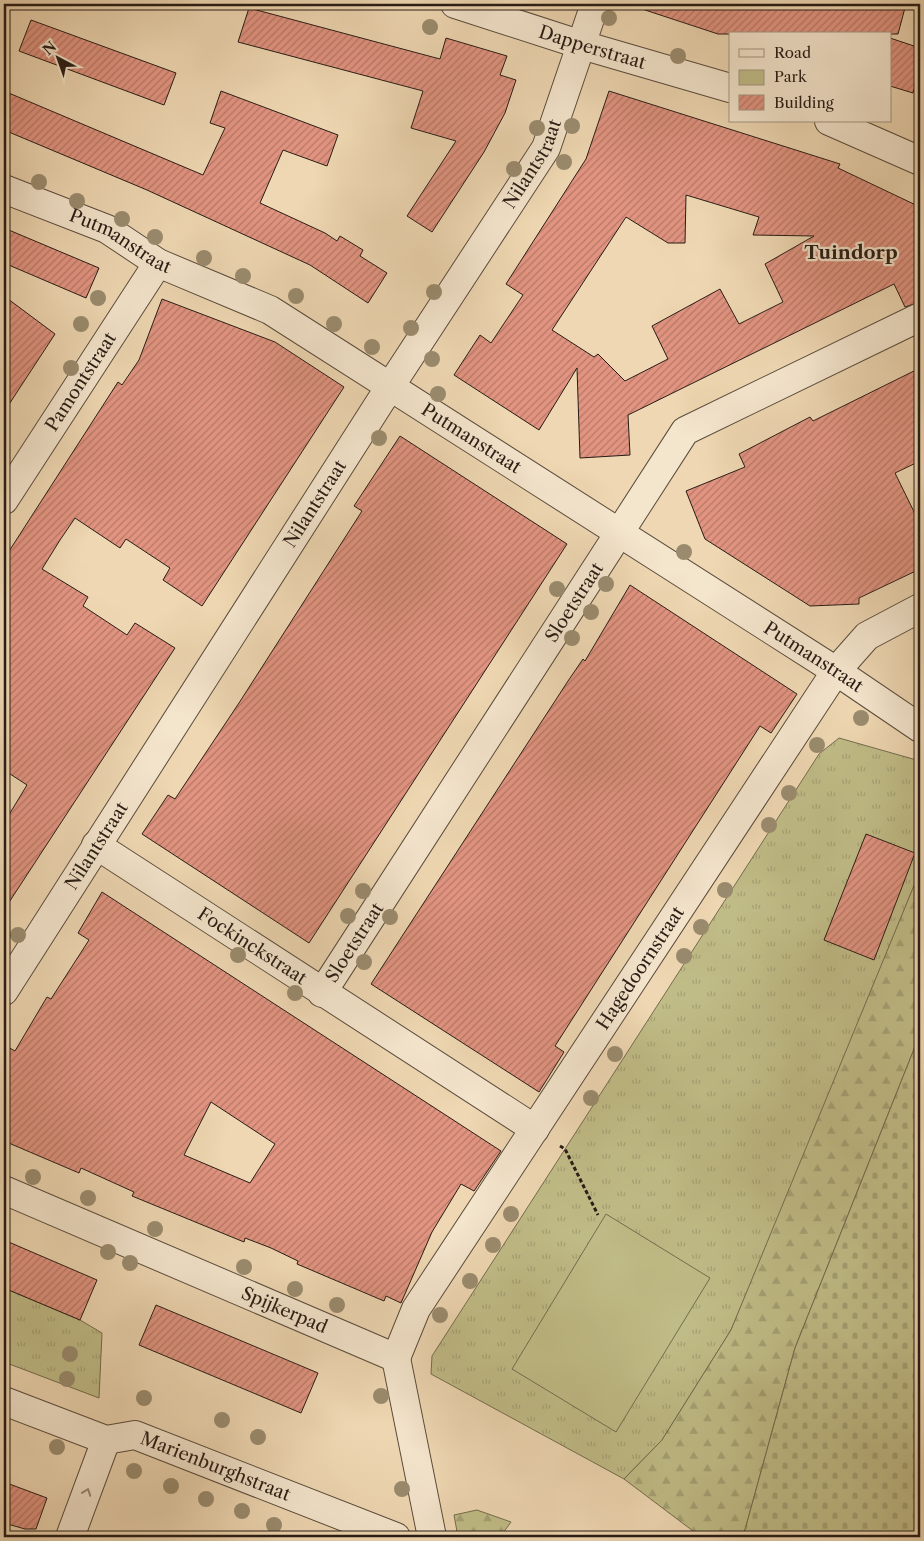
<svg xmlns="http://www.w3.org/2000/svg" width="924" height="1541" font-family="'Libre Caslon Text',serif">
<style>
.grass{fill:url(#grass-tufts);stroke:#746c4e}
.forest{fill:url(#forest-firs);stroke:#746c4e}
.cemetery{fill:url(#cemetery-stones);stroke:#746c4e}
.park{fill:#c0bc87;stroke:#746c4e}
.building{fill:url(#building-hatch);stroke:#281c15;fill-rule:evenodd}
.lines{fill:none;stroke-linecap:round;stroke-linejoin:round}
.minor-casing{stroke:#5a4b3c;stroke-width:30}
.path{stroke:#281c15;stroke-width:3;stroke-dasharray:4 2.5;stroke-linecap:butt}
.minor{stroke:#f4e5cd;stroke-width:28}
.tree{fill:#9a8b6e}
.oneway{stroke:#988b7a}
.labels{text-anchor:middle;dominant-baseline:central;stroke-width:4.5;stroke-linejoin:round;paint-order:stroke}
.street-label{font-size:18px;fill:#281c15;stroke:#f4e5cd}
.neighbourhood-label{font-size:19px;font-weight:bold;fill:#281c15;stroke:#f4e5cd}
</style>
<defs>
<pattern id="grass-tufts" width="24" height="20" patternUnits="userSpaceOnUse" patternTransform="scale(1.25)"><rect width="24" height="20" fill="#c0bc87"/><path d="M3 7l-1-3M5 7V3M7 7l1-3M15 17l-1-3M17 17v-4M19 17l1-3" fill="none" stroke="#a5a174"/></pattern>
<pattern id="forest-firs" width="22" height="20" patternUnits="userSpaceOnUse" patternTransform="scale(1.25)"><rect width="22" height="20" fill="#c0bc87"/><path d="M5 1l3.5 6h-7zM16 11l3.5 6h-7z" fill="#a5a174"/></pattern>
<pattern id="cemetery-stones" width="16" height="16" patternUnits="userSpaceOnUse" patternTransform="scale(1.25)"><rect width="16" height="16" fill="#c0bc87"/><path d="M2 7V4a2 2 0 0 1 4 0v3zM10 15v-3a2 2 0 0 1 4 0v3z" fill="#a5a174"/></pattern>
<pattern id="building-hatch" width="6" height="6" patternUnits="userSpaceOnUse" patternTransform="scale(1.25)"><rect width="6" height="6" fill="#e29481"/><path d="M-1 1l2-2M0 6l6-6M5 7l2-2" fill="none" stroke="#b77868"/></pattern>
</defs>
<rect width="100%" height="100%" fill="#eed7b2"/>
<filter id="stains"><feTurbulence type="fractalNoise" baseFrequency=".004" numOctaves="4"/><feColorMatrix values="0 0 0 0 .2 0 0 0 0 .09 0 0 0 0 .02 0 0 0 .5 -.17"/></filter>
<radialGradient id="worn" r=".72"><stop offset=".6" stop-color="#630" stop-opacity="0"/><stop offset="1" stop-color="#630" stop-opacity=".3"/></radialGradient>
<g class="grass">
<path d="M839 738 920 761V871L813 1136 731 1330 662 1440 624 1479 431 1374 432 1356 819 754Z"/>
<path d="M4 1288 80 1320 102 1333 99 1398 4 1362Z"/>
</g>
<g class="forest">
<path d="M920 871V1034L795 1348 743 1537H701L624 1479 662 1440 731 1330Z"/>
<path d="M477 1510 511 1522 500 1537H458L454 1515Z"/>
</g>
<path class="cemetery" d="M920 1034V1537H743L795 1348Z"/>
<path class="park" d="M606 1214 710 1278 616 1432 512 1369Z"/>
<g class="building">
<path d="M643 4H906L898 34H718L642 9Z"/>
<path d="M249 8 440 59 446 38 507 56 500 75 516 80 505 113 484 152 432 232 407 216 456 141 411 128 423 91 238 42Z"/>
<path d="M31 20 176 73 164 105 19 51Z"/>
<path d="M890 38 920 48V91L914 89 913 93 890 86Z"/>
<path d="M4 91 203 175 225 128 210 123 221 91 338 135 327 166 283 150 260 203 325 233 337 241 340 236 363 250 360 256 387 273 368 303 310 265 147 190 4 130Z"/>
<path d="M609 91 840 164 838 168 920 207V302L905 307 894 284 628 415 630 455 580 458 577 368 539 430 454 375 480 335 491 343 523 295 506 284 586 159ZM686 195 759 217 753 235 814 236 765 264 783 302 739 324 720 289 652 326 668 359 625 381 598 354 594 357 552 330 626 217 668 243H685Z"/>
<path d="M4 228 99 268 86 298 4 263Z"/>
<path d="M4 296 55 334 4 412Z"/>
<path d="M162 299 275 342 344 387 202 606 163 580 170 568 126 539 120 548 75 518 60 540 42 569 88 597 83 606 127 635 135 623 175 648 4 910V823L27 785 4 770V559L118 382 122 385 139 360Z"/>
<path d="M920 368V461L895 473 920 524V569L859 598V604L810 606 705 539 686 491 745 467 739 454 810 417 813 421Z"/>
<path d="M400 436 567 544 309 943 142 834 168 795 175 799 239 703 362 511 354 506Z"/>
<path d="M630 585 797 694 771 733 760 726 555 1046 564 1052 539 1092 371 984 568 681 583 659 585 661Z"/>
<path d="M866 834 915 853 874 960 824 940Z"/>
<path d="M102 892 501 1151 474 1191 461 1184 432 1232 401 1303 386 1296 384 1301 297 1264 298 1261 271 1248 245 1238 244 1242 132 1196 134 1192 81 1168 79 1173 4 1141V1045L15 1051 47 997 51 999 89 940 78 933ZM211 1102 275 1144 250 1183 184 1155Z"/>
<path d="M4 1240 97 1280 80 1320 4 1288Z"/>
<path d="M156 1305 318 1373 301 1413 139 1345Z"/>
<path d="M4 1482 47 1498 36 1529H25L4 1523Z"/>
</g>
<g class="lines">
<defs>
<g id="minor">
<path id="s1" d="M455 4 582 45 730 88"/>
<path d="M829 121 920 161"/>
<path id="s2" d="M4 189 107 229 158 263 270 310 836 671 920 728"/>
<path id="s3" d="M4 500 158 263"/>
<path id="s4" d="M96 845 535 1129"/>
<path id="s5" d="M4 991 391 385 546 148 595 4"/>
<path id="s6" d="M322 993 685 431 920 317"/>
<path id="s7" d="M4 1190 396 1358"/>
<path id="s8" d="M396 1358 416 1309 836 671 867 636 920 608"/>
<path d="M396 1358 432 1537"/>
<path id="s9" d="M4 1401 106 1440 135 1435 396 1537"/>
<path d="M70 1537 106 1440"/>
</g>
</defs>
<use href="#minor" class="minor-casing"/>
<path class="path" d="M560 1146 565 1149 598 1215"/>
<use href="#minor" class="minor"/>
</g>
<g class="tree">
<circle cx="609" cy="18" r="8"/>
<circle cx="430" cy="27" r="8"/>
<circle cx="678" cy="56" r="8"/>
<circle cx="572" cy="126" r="8"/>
<circle cx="537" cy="128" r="8"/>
<circle cx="564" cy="162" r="8"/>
<circle cx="514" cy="169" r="8"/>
<circle cx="39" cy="182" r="8"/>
<circle cx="77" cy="201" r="8"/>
<circle cx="122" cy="219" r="8"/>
<circle cx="155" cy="237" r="8"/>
<circle cx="204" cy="258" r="8"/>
<circle cx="243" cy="276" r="8"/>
<circle cx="434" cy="292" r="8"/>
<circle cx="296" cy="296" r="8"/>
<circle cx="98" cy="298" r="8"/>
<circle cx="81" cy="324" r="8"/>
<circle cx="334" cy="324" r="8"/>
<circle cx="411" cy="328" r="8"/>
<circle cx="372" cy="347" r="8"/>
<circle cx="432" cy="359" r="8"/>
<circle cx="71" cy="368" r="8"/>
<circle cx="438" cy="394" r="8"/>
<circle cx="379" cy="438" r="8"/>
<circle cx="684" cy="552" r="8"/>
<circle cx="606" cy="584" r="8"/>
<circle cx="557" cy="589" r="8"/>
<circle cx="591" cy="612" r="8"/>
<circle cx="572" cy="638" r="8"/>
<circle cx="861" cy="718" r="8"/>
<circle cx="817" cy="745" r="8"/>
<circle cx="789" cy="793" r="8"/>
<circle cx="769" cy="825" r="8"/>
<circle cx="725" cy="890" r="8"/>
<circle cx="363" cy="891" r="8"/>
<circle cx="348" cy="916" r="8"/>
<circle cx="390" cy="917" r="8"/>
<circle cx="701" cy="927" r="8"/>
<circle cx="18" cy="935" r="8"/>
<circle cx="238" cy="955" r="8"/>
<circle cx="684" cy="956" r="8"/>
<circle cx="364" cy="962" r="8"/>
<circle cx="295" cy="993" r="8"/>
<circle cx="615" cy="1054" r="8"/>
<circle cx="591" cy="1098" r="8"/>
<circle cx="33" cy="1177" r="8"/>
<circle cx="88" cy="1198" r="8"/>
<circle cx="511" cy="1214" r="8"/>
<circle cx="155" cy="1229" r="8"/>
<circle cx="493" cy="1245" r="8"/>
<circle cx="108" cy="1252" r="8"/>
<circle cx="130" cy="1263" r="8"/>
<circle cx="244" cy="1267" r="8"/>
<circle cx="470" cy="1281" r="8"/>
<circle cx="295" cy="1289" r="8"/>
<circle cx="337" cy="1305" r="8"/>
<circle cx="440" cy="1315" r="8"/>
<circle cx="70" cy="1354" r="8"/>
<circle cx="67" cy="1379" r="8"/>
<circle cx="381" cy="1396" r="8"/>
<circle cx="144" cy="1398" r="8"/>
<circle cx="222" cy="1420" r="8"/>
<circle cx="258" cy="1437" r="8"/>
<circle cx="57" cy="1447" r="8"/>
<circle cx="134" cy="1471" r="8"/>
<circle cx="171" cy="1486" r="8"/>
<circle cx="402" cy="1489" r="8"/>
<circle cx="206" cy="1499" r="8"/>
<circle cx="242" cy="1511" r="8"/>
<circle cx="274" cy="1525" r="8"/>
</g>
<defs><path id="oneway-chevron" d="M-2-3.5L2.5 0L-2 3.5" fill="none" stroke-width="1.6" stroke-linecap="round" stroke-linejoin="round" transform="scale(1.25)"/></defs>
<use class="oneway" href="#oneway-chevron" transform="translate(87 1492) rotate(-70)"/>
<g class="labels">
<g class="street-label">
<text stroke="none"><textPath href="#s1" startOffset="144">Dapperstraat</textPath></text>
<text stroke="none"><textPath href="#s5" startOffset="982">Nilantstraat</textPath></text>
<text stroke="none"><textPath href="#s2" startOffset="128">Putmanstraat</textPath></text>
<text stroke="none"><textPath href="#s3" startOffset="141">Pamontstraat</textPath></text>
<text stroke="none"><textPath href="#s2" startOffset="532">Putmanstraat</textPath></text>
<text stroke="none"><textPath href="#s5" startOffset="578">Nilantstraat</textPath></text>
<text stroke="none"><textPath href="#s6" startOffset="465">Sloetstraat</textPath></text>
<text stroke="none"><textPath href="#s2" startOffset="938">Putmanstraat</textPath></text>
<text stroke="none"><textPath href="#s5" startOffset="172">Nilantstraat</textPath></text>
<text stroke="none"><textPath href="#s6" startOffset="60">Sloetstraat</textPath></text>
<text stroke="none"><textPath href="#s4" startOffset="186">Fockinckstraat</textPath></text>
<text stroke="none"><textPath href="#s8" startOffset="461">Hagedoornstraat</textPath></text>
<text stroke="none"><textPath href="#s7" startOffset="305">Spijkerpad</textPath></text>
<text stroke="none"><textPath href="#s9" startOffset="225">Marienburghstraat</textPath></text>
</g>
<g class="neighbourhood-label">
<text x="851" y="252">Tuindorp</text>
</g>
</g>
<rect width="924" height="1541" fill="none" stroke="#eed7b2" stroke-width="20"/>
<rect x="5" y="5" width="914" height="1531" fill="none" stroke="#281c15" stroke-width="2.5"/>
<rect x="10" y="10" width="904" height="1521" fill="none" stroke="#281c15"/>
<rect x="729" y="32" width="162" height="90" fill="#f4e5cd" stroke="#a29583"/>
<rect x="739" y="49" width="25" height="8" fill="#f4e5cd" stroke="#a29583"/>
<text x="774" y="58" font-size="15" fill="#281c15">Road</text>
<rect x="739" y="70" width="25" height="15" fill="#c0bc87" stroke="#a29583"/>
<text x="774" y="82" font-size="15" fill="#281c15">Park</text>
<rect x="739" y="95" width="25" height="15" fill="url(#building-hatch)" stroke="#a29583"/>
<text x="774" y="108" font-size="15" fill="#281c15">Building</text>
<g transform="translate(58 58) rotate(319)" stroke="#f4e5cd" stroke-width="4" paint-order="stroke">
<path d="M0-4L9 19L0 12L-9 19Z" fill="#281c15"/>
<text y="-8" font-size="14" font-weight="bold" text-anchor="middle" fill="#281c15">N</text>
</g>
<rect width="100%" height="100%" filter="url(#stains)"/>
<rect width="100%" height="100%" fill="url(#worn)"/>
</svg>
